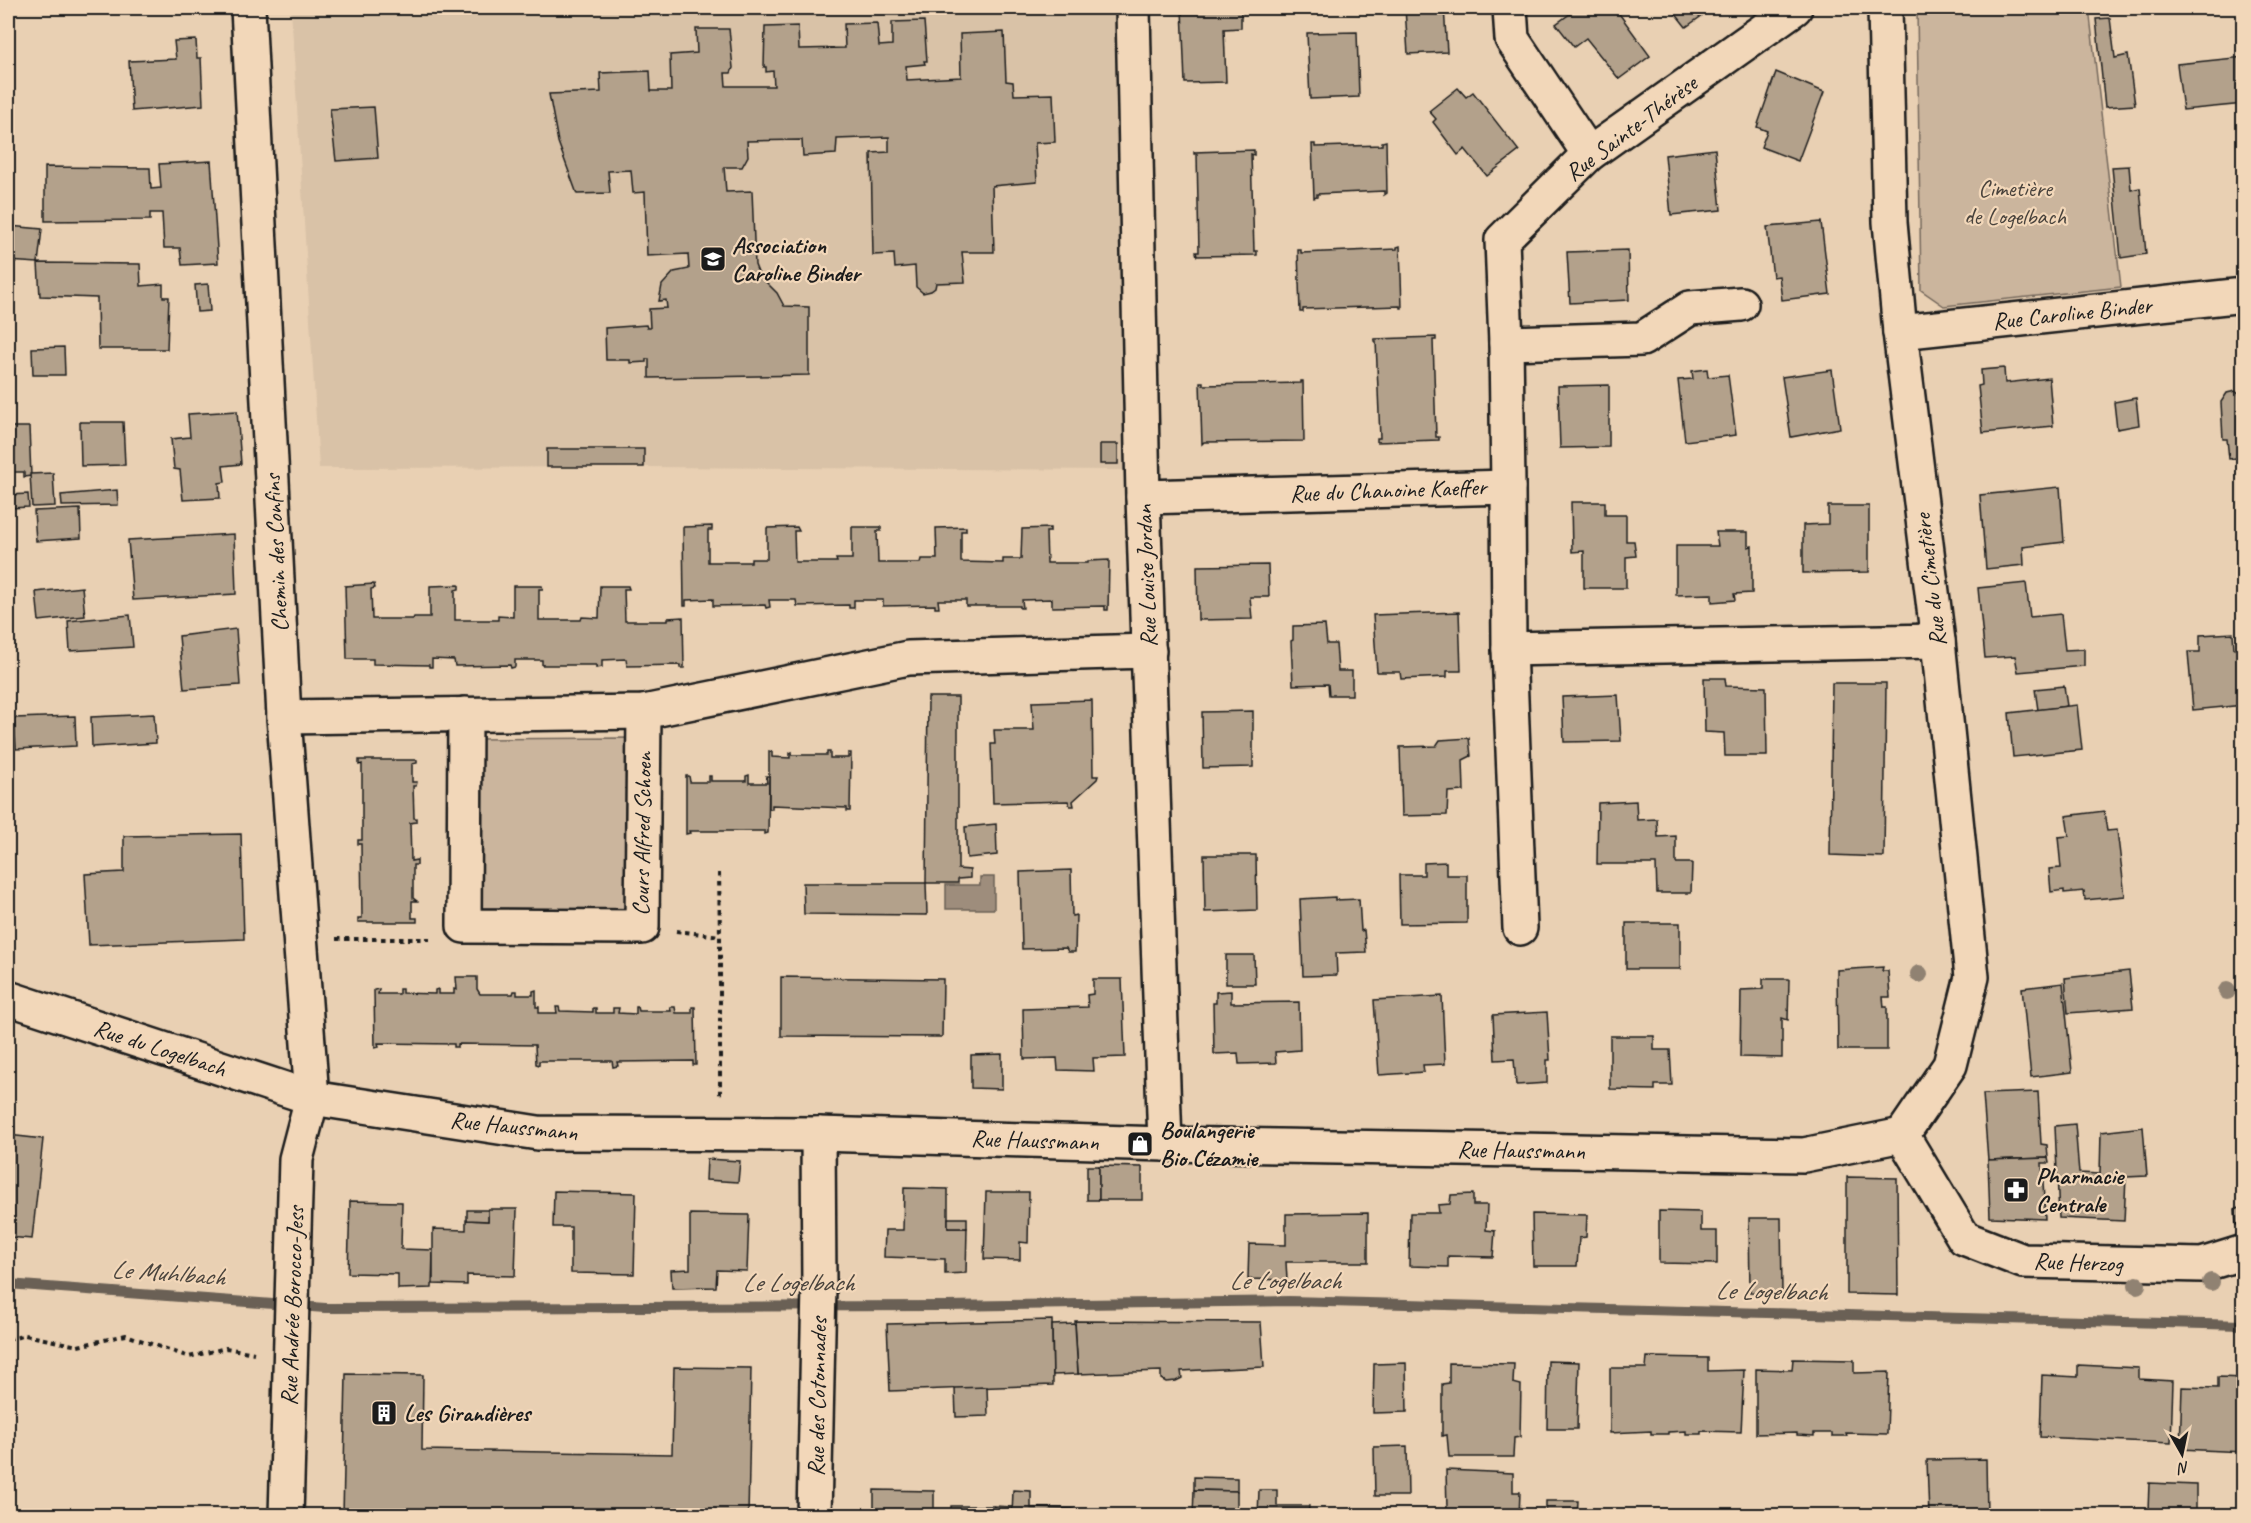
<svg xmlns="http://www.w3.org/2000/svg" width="2251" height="1523" font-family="Caveat,sans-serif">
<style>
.built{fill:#d9c2a7}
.green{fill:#cbb59d;stroke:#74685c;stroke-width:1.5}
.water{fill:#9e8d7b;stroke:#6a6055;stroke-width:1.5}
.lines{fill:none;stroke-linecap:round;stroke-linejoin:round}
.stream{stroke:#6a6055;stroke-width:10}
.building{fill:#b3a18b;stroke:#1c1c1c;stroke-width:1.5}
.minor-casing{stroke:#1c1c1c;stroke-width:38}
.tertiary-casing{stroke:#1c1c1c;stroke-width:38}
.path{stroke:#1c1c1c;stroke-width:4;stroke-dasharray:4.5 4.5;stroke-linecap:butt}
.minor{stroke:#f2d7b9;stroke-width:33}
.tertiary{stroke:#f2d7b9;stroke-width:33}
.tree{fill:#908272}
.labels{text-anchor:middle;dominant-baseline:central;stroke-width:4.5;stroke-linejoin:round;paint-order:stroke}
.street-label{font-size:24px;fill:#1c1c1c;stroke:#f2d7b9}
.park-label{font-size:24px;fill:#48423c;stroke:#f2d7b9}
.poi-label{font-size:24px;font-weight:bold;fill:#1c1c1c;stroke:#f2d7b9;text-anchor:start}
.water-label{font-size:26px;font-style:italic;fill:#4a443d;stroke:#f2d7b9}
</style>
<rect width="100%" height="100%" fill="#e9d0b3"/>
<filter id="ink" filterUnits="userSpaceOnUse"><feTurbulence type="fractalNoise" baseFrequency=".0167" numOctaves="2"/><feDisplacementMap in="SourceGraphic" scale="12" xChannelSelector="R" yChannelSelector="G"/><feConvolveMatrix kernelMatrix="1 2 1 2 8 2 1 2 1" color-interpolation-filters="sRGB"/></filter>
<g filter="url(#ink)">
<path class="built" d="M291 8H1114L1125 470 644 467 319 468Z"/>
<g class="green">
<path d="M1917 8H2089L2121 287 1944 306 1921 290Z"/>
<path d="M632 738 630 910 473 908 474 739Z"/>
</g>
<path class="water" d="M980 877H994V909H946V885H980Z"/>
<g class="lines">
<path class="stream" d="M8 1284 325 1308 946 1306 1289 1301 2244 1325"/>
</g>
<g class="building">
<path d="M1182 8H1241V28L1224 29 1226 82 1185 83Z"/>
<path d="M1405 8H1444L1447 52 1408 54Z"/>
<path d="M1578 8H1615L1650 56 1619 79 1586 38 1574 47 1556 24Z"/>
<path d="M1671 8H1713L1686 27Z"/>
<path d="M2094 8H2125V10L2095 13Z"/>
<path d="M2110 18 2115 58 2128 55 2135 105 2105 107 2096 19Z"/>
<path d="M924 21 927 61H924L925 64 906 66 907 80 961 77 960 34 1004 32 1006 81 1013 82 1014 95 1053 94 1055 142 1035 143 1037 182 992 186 994 252H962L965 282 936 283 935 288 931 291 923 293 916 287 915 266 895 268 894 254 873 255 871 153 889 152V137L837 139 836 154 803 156 802 140 747 141 748 156 742 167H724L726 192 752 191 755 265 759 275 777 293 784 306 809 307V375L649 378V359H646V362L630 363V360H606L605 328 646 325 647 328H650L649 309 667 308 666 300 659 301 662 285 674 272 689 269 688 254 647 256 645 192 633 193 631 170 608 171 610 193 577 194 558 142 549 94 601 92 600 73 650 71 651 91H671L670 55 697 53 696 29H729L733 68 731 73H725L726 86H774L773 71 766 72V67H764L765 27 798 26 799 49 845 48 844 24 877 23 879 46 892 45V22Z"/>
<path d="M1357 32 1359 97 1310 99 1307 33Z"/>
<path d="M196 40 197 58H201L203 105 132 111 129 61 176 59 174 41Z"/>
<path d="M2244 57V104L2183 110 2177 64Z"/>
<path d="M1776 72 1824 92 1798 161 1761 147 1767 131 1757 127Z"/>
<path d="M1458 88 1466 97 1473 92 1519 151 1487 176 1465 149 1458 155 1433 122 1436 119 1429 111Z"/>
<path d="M374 107 378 158 336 161 330 109Z"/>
<path d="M1386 141 1387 193 1384 195V191L1317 194V197L1314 198 1312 144H1315V147L1382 145V142Z"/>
<path d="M1715 149 1721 210 1671 215 1665 155Z"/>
<path d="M1254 150V155L1251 154 1254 251H1257V255L1197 256 1196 252H1199L1197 154H1194V152Z"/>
<path d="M211 161 218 263 182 265 180 248H164L162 213H150V220L45 221V167L150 168 151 189 161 188 159 164Z"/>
<path d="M2129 166 2131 190 2140 188 2146 254 2121 258 2112 167Z"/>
<path d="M1821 222 1830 294 1782 300 1779 276 1773 277 1767 227Z"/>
<path d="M9 226 42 229 38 263 8 261Z"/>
<path d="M1400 246 1402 308H1400V306L1303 309V312H1300L1298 250H1301V253L1397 249V247Z"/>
<path d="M1628 250 1629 300 1570 303 1567 252Z"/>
<path d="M38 263 140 264 141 286 163 284V297H169L167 349H98L97 298 40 296Z"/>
<path d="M208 284 210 311 197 312 195 285Z"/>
<path d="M1436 337V340H1433L1436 437H1439V440L1377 442V438H1380L1376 341H1374V339Z"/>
<path d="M64 347 65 375H33L32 348Z"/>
<path d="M2004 368 2005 383 2049 378 2053 426 1983 433 1978 386 1982 385 1981 370Z"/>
<path d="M1707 369 1708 377 1728 375 1736 435 1685 441 1678 380 1693 379 1692 371Z"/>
<path d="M1832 370 1840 428 1791 437 1782 377Z"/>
<path d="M1301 381H1303L1304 441 1204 442 1202 444 1200 382H1203V385L1301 383Z"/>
<path d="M1609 385V447L1560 448 1558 386Z"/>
<path d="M2235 391 2244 398V457L2229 459 2227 439H2223L2221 402 2227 393Z"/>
<path d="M2136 398 2139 425 2117 429 2114 402Z"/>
<path d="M237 411 241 464 223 466 225 482 219 483 220 498 183 500 180 470 174 469 171 439 190 437 188 414Z"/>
<path d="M80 422H123L125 465 81 466Z"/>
<path d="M8 427H29L31 476 24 477V472H8Z"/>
<rect x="1100" y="444" width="18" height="20"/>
<rect x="547" y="449" width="97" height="18"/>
<path d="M53 473 55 506 32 507 30 474Z"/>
<path d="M2060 487 2064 542 2023 547 2024 565 1986 569 1980 495Z"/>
<path d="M117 490 118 505 62 506 61 495Z"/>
<path d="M28 494 29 507 10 508 8 495Z"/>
<path d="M1571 502H1605V515H1626V541H1634L1636 556 1626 557V588H1584V551L1572 552Z"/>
<path d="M1828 506H1869V572L1803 573V525L1828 524Z"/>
<path d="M80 509 81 538 36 541 34 511Z"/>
<path d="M712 526V530H708V562H751V559H767V528L797 527 799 531H794L795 562H837L836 559H852V527H881V531H877L878 563H920L921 559H937L936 528 966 527V531H961V562L1003 563V559H1021L1022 529 1050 528V532H1046L1047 563H1088V561L1109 560 1108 610H1105V606L1052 607V599L1022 600 1023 608H1020V606H966V600H938L939 608H935V605L883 606V600H854V608H849V605L797 606 796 600H769L770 607 766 608 765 605 713 606V599L686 600V606H684L683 527Z"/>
<path d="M1716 532H1748V547L1752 546V593L1734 594 1735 600 1712 602V594L1676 595V546H1718Z"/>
<path d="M234 534 236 594 133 600 128 540Z"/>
<path d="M1268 565 1269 597H1250L1252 619 1198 620 1197 566Z"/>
<path d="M2026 583 2030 617 2061 614 2065 650 2084 649V666L2018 672 2015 656 1985 658 1978 588Z"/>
<path d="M374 584 375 588 371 589 372 619H413L414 617H430V586L459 585V589L455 590V620H498V616L513 617V586H542L543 589H539V620H581L582 617 599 618 600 586H628L629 589H624L625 621H668V618L683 617 684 668H680V665L627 666 626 659 602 660V667L596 668V665H542V660H515V667L511 668 510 665 455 666 454 660 432 659V667H429V665L373 664V659H347L345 586Z"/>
<path d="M82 587 85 616 39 621 36 592Z"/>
<path d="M1459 612 1461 671H1447V677L1401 679 1400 672H1377L1373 615Z"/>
<path d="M130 615 133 647 70 651 68 621Z"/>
<path d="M1325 625 1327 644H1336L1338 671H1352V695H1329L1328 684 1293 685 1291 641 1293 640V626Z"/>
<path d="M236 629 240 685 184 689 179 636Z"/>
<path d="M2233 633 2234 649 2244 648V705L2193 710 2188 652H2200V635Z"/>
<path d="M1704 678H1725L1726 686 1766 687 1767 756H1725L1724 733 1705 732Z"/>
<path d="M1832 683H1886L1884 857 1830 855Z"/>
<path d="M2064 686 2067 706 2038 710 2035 689Z"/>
<path d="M1618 695 1621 741 1564 742 1562 697Z"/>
<path d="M928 697H958V869L970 870V878L958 879V883H926Z"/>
<path d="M1092 700 1093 776H1098L1097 779 1073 801 1074 806H1070L1068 801 993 803 991 744H995L994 730H1034L1032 702Z"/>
<path d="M2077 705 2082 750 2013 757 2009 713Z"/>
<path d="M1253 711V767L1203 768 1202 712Z"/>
<path d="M154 714 156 743 92 747 91 717Z"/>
<path d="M75 716 76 746 16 749 14 718Z"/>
<path d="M1469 738 1471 756 1463 760 1464 791 1448 792 1447 815 1402 816 1400 747 1436 746 1440 740Z"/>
<path d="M769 751 772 752V757L790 758V753L792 752V755H827V752H830V758H848V753H851L850 811H847V808L772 805V809H769Z"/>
<path d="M359 760H417V763L412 764V782H417L416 786H413L414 818H416V822L410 823 411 861 417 860V865H413V898L417 901H412V918H417V922H358V918H362L361 844H358V840H362V764L359 765Z"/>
<path d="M749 775V783H767L766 776H769L768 833 765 834V831H689L690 833 686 834V776H689L690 782H709V776H711V781H746V776Z"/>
<path d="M1636 801 1637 820 1657 819 1658 837 1676 836V863H1692L1691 893H1657L1656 864H1597L1598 803Z"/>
<path d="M2104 811 2107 831 2117 830 2125 896 2085 900 2084 891 2064 893V890L2051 892 2049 869 2061 868 2058 837 2069 836 2066 816Z"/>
<path d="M996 824 997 855 967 858 965 827Z"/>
<path d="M241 834 244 939 89 945 85 874 124 872V836Z"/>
<path d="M1204 855H1256L1257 910 1205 912Z"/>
<path d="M1446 862V875H1467V923L1400 924 1399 875H1424V863Z"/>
<path d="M1071 870 1072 916 1076 915 1075 952H1068L1066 948 1022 949 1020 872Z"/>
<path d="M803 883H926L927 915 804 914Z"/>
<path d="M1335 897V900L1359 899 1361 931 1364 930 1366 952 1336 953 1337 975 1303 976 1300 899Z"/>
<rect x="1626" y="923" width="54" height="46"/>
<path d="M1226 955H1254L1255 984H1226Z"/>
<path d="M1883 967 1882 971H1888L1890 997H1883L1884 1007H1887V1050H1838L1837 970Z"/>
<path d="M2129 971 2133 1008 2068 1013 2065 978Z"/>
<path d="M456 977H477V989L480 994H513L514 991H517V995H533V991L536 990V1007H539V1013H557L556 1007H559L560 1011 593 1012V1008H596V1013H613V1008H619L618 1013 636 1014V1007H638L639 1011H671L670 1007H675L676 1013H692V1007H695L696 1065H693V1061L617 1062 618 1066 613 1067 612 1061H539V1065L536 1064 535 1045 458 1044V1047H454V1044L378 1043 379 1047 375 1048 374 990 379 989 378 994H399V989H402V993L435 994V990L438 989V994H454V989L457 990Z"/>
<path d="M781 977 943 979 942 1037 781 1036Z"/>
<path d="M1093 979H1122L1125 1057 1093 1058 1094 1071 1058 1070 1057 1058 1024 1059 1023 1009 1088 1007 1087 995 1093 994Z"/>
<path d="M1763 979H1789L1788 1020 1782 1018V1058L1740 1057 1741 990 1763 989Z"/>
<path d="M2063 983 2072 1072 2031 1077 2022 988Z"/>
<path d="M1231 991V1003L1299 1002 1300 1050 1275 1052 1276 1063 1239 1064 1238 1053 1214 1054 1213 1003H1216V992Z"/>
<path d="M1442 996 1445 1064 1423 1065 1424 1072 1379 1075 1374 1000Z"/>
<path d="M1547 1012 1550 1060H1547V1083L1516 1085 1514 1059 1495 1060 1493 1015Z"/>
<path d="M1610 1036H1654V1050H1670L1672 1085H1655V1090L1610 1089Z"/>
<path d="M1002 1054V1089L971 1088V1055Z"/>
<path d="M2038 1092 2041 1144 2047 1145 2048 1158 1988 1160 1983 1094Z"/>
<path d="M2075 1124 2079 1173 2100 1174 2101 1132 2143 1127 2147 1176 2126 1177 2124 1221 2059 1218 2055 1126Z"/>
<path d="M8 1135 43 1139 32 1239 8 1237Z"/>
<path d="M2048 1158 2049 1163H2042L2045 1219 1990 1217 1988 1160Z"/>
<path d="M707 1159 740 1161 738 1182 706 1180Z"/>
<rect x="1087" y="1166" width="12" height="34"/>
<path d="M1099 1166 1142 1167V1200H1099Z"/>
<path d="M1847 1177 1897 1178 1898 1295 1847 1294Z"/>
<path d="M904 1188 948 1189V1228H967L966 1273 945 1274V1259L884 1257 885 1230H903Z"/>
<path d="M554 1191 636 1193 634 1274 571 1273V1227H553Z"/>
<path d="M986 1192H1029L1028 1243 1020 1242V1260L984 1259Z"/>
<path d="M1473 1194V1205H1487L1486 1230 1495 1231 1493 1257 1448 1256V1267L1409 1266 1410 1213H1439L1438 1205 1450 1204 1451 1195Z"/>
<path d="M350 1201 402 1202 401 1249 433 1250 432 1288 398 1289V1274L348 1273Z"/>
<path d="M2243 1207 2244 1224 2236 1225 2235 1209Z"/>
<path d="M488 1209H517L515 1276 467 1275V1285L433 1284V1229L466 1230V1220L488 1221Z"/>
<path d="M467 1210H488V1221L467 1220Z"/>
<path d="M1659 1211 1701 1212V1231H1717V1264L1659 1263Z"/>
<path d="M1368 1213V1262H1286L1287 1280 1248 1279 1249 1244 1286 1245V1214Z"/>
<path d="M690 1214 749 1215 747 1271 717 1270 716 1287 672 1288 671 1270 690 1269Z"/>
<path d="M1532 1214 1587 1215 1586 1237 1579 1238 1577 1266H1533Z"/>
<rect x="948" y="1218" width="19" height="10"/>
<path d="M1749 1218H1781L1782 1293 1750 1292Z"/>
<path d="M1052 1320 1053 1385 890 1391 887 1324Z"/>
<path d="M1075 1321 1261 1322 1264 1367 1181 1371 1182 1378 1176 1381 1166 1382 1161 1379V1371L1078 1374Z"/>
<path d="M1075 1324 1078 1374 1053 1375 1052 1325Z"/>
<path d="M1647 1357 1708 1358V1371L1744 1370 1741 1432 1701 1431V1434H1686V1431L1668 1432V1434H1651V1431L1610 1433V1368H1646Z"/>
<path d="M1793 1359 1854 1360V1373L1889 1372 1887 1434 1846 1433 1847 1436H1832V1433H1814V1436L1797 1435V1433L1756 1434V1369L1792 1370Z"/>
<path d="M1548 1361 1579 1362 1577 1429H1547Z"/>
<path d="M1406 1363 1407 1412 1373 1413 1374 1364Z"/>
<path d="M1449 1363 1514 1364 1513 1383 1521 1385 1520 1437 1514 1438 1513 1457H1449L1447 1435 1442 1436V1384L1449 1383Z"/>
<path d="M2078 1365 2139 1368V1379L2173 1381 2171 1443 2040 1437 2042 1375 2078 1377Z"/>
<path d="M674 1367 751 1368 748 1516H343L346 1374 423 1375 422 1450 672 1454Z"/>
<path d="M2218 1377 2244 1378V1452L2180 1449 2182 1387 2218 1388Z"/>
<path d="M987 1387 988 1416 956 1417 955 1388Z"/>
<path d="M1407 1446 1408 1496H1375L1374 1447Z"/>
<path d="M1986 1459 1987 1516H1929L1927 1460Z"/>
<path d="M1446 1470 1513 1473V1492H1520L1519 1516H1442V1510L1447 1509Z"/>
<path d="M1194 1477 1237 1478V1491L1194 1490Z"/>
<path d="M2149 1483 2196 1485V1514L2148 1512Z"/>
<path d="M874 1490 934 1491V1516H874Z"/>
<path d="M1013 1490 1031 1491V1508L1073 1509V1516H1012Z"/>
<path d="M1194 1490 1237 1491V1516H1193Z"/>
<path d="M1259 1490H1277V1506H1309L1308 1516H1258Z"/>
<path d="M1546 1501H1578L1577 1516H1546Z"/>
<rect x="951" y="1506" width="43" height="10"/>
<path d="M994 1506 1012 1507V1516H994Z"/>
<rect x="1644" y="1514" width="61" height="2"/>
</g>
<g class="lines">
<defs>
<g id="minor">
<path d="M248 8 284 717 312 1098 296 1159 286 1516"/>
<path d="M1133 8 1143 497 1165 1144"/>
<path d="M1510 8 1512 39 1589 154"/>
<path d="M1900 332 2244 295"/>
<path d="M1506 343 1642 339 1690 308 1741 304"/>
<path d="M1508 487 1506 343 1502 240 1589 154 1795 8"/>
<path d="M1143 497 1508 487 1509 649 1938 641"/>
<path d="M1509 649 1520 928"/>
<path d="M465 714 464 926 642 927 644 712"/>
<path d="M284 717 644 712 908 658 1149 651"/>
<path d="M814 1516 819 1286 818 1134"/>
</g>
<g id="tertiary">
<path d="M1885 8 1890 222 1900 332 1938 641 1972 977 1950 1065 1902 1135"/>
<path d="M8 998 312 1098 538 1133 818 1134 1165 1144 1804 1155 1902 1135"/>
<path d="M1902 1135 1964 1238 2023 1261 2202 1265 2244 1252"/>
</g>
</defs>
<use href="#minor" class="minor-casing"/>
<use href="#tertiary" class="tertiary-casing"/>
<g class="path">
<path d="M719 873 720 936"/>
<path d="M676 931 720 936V1097"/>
<path d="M336 939H430"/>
<path d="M8 1340 25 1335 78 1346 126 1335 189 1357 226 1348 254 1353"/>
</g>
<use href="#minor" class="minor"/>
<use href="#tertiary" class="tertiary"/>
</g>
<g class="tree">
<circle cx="1919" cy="974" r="9"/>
<circle cx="2227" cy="991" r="9"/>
<circle cx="2211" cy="1282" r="9"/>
<circle cx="2137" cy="1285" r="9"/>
</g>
</g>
<defs>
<symbol id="school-square" viewBox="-11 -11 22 22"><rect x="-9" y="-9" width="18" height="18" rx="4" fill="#1c1c1c" stroke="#f2d7b9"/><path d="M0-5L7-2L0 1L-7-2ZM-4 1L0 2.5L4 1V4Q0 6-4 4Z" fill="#fff"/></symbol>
<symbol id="shop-square" viewBox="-11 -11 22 22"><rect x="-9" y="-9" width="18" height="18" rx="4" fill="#1c1c1c" stroke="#f2d7b9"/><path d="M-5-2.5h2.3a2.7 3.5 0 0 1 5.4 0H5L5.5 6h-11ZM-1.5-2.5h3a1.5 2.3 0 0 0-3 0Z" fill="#fff"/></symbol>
<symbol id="pharmacy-square" viewBox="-11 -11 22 22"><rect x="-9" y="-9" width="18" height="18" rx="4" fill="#1c1c1c" stroke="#f2d7b9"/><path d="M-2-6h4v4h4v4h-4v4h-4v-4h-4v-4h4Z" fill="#fff"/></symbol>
<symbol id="building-square" viewBox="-11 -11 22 22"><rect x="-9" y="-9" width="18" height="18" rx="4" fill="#1c1c1c" stroke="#f2d7b9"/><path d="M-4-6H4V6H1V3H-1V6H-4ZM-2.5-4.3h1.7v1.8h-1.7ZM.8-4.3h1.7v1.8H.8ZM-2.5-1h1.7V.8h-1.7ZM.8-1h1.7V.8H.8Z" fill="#fff"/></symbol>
</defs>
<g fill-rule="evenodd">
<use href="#school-square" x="698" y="244" width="30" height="30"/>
<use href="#shop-square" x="1125" y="1129" width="30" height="30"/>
<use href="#pharmacy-square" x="2001" y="1175" width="30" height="30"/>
<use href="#building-square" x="369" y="1398" width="30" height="30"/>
</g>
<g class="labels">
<g class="street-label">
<text transform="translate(1631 128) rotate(-37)">Rue Sainte-Thérèse</text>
<text transform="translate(2072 313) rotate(-6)">Rue Caroline Binder</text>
<text transform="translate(1388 490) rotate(-2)">Rue du Chanoine Kaeffer</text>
<text transform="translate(276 553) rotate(-93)">Chemin des Confins</text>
<text transform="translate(1146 576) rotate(-92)">Rue Louise Jordan</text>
<text transform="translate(1930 580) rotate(-97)">Rue du Cimetière</text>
<text transform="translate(642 834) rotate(-89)">Cours Alfred Schoen</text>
<text transform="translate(160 1048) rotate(18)">Rue du Logelbach</text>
<text transform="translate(514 1126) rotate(6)">Rue Haussmann</text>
<text transform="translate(1035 1140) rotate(2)">Rue Haussmann</text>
<text transform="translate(1521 1150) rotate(1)">Rue Haussmann</text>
<text transform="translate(2078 1262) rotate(2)">Rue Herzog</text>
<text transform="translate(292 1306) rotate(-88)">Rue Andrée Borocco-Jess</text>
<text transform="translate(817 1397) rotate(-89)">Rue des Cotonnades</text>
</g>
<g class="park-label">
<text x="2015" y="188">Cimetière<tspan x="2015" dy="28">de Logelbach</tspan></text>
</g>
<g class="poi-label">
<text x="732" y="245">Association<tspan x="732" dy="28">Caroline Binder</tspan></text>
<text x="1160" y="1130">Boulangerie<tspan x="1160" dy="28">Bio Cézamie</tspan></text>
<text x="2036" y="1176">Pharmacie<tspan x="2036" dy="28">Centrale</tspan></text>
<text x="404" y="1413">Les Girandières</text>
</g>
<g class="water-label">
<text transform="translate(168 1273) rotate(4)">Le Muhlbach</text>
<text x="1285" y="1280">Le Logelbach</text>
<text x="798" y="1282">Le Logelbach</text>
<text transform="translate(1771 1291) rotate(1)">Le Logelbach</text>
</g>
</g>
<rect width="2251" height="1523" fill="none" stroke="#f2d7b9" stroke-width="30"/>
<rect x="15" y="15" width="2221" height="1493" fill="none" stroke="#1c1c1c" stroke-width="2" filter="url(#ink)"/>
<g transform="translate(2182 1454) rotate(171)" stroke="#f2d7b9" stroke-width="4.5" paint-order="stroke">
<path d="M0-4.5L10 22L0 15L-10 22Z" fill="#1c1c1c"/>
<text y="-9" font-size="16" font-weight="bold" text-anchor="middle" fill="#1c1c1c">N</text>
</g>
</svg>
